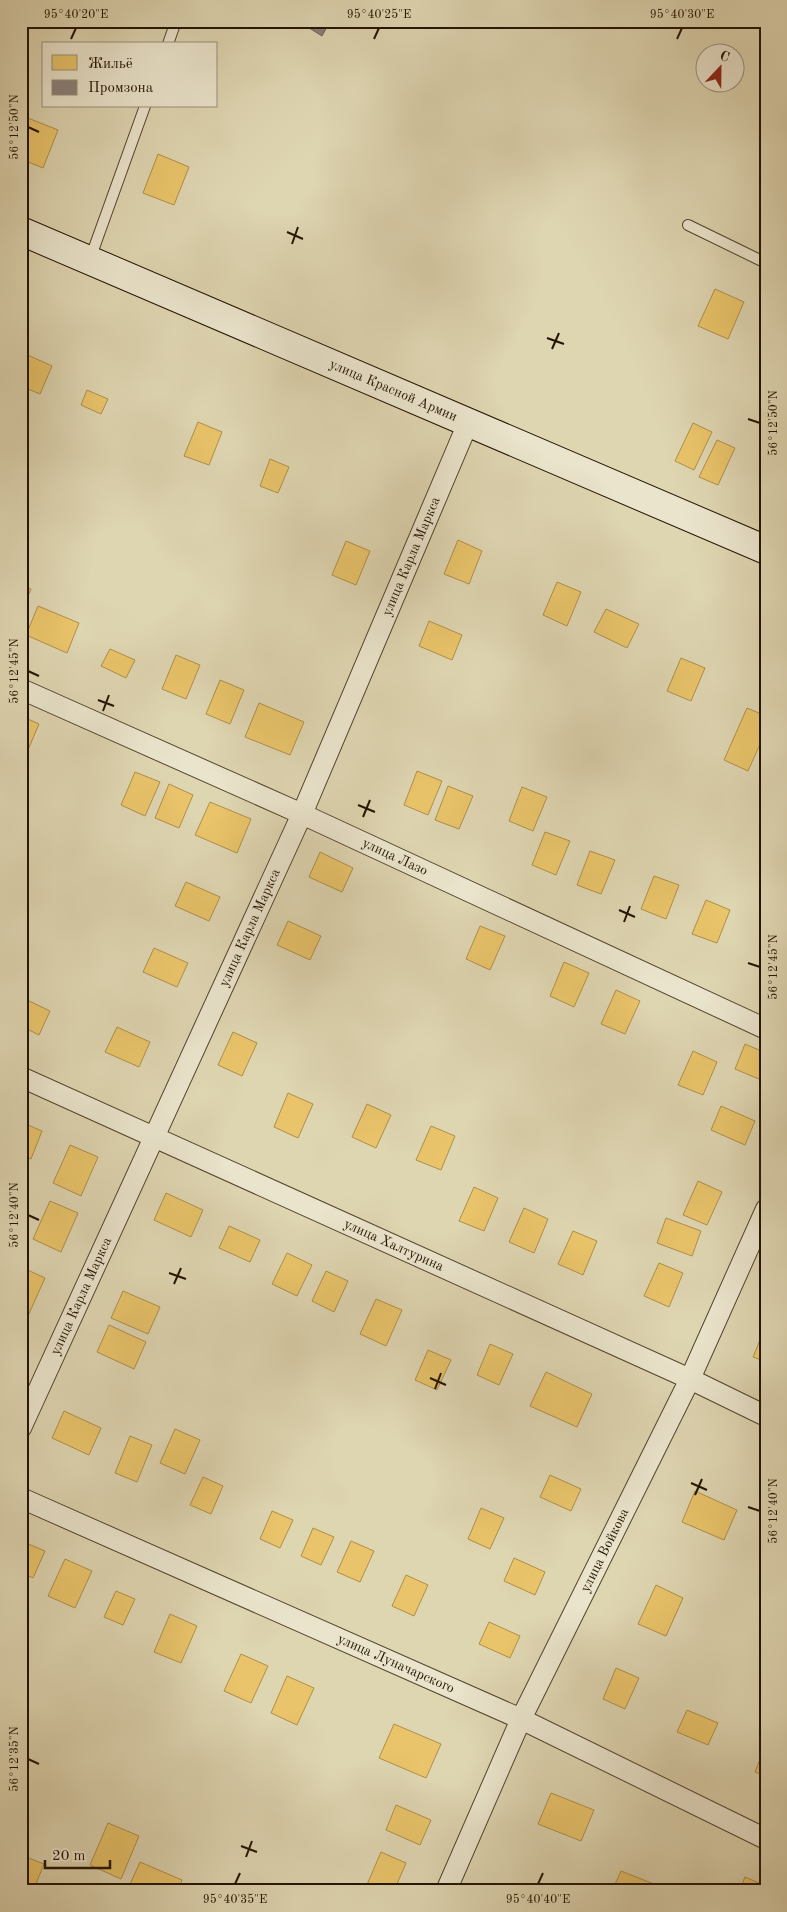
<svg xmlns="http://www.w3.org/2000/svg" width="787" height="1912" font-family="'Old Standard TT',serif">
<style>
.homes{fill:#e9c46a;stroke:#ae8f4a}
.industry{fill:#8a817c;stroke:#6b6057}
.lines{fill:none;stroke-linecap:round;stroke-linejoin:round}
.lane-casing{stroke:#52442c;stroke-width:12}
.street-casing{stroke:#52442c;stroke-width:22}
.secondary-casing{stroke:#231300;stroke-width:30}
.lane{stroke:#eae4cc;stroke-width:10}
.street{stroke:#eae4cc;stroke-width:20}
.secondary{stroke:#eae4cc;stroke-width:28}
.ticks{fill:none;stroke:#231300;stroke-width:2}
.labels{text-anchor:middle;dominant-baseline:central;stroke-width:5;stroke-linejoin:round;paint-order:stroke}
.street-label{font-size:14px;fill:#231300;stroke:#eae4cc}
.neatline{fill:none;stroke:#231300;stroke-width:2}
.ticks-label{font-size:12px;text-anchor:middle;fill:#231300}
</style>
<rect width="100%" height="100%" fill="#ded5b1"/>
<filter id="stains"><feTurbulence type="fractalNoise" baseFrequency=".004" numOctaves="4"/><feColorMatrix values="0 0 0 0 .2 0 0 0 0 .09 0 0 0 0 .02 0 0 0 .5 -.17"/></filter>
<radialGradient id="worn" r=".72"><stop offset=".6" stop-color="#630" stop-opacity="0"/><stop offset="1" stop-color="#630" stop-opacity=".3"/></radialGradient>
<g class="homes">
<path d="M28 118 58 130 43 168 21 159V135Z"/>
<path d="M158 154 189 167 174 205 143 193Z"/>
<path d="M715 289 744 302 728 339 698 326Z"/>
<path d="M21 352 52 366 40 394 21 386Z"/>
<path d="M87 390 108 399 101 414 81 405Z"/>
<path d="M198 422 222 432 209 465 184 456Z"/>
<path d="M693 423 712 432 694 470 675 461Z"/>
<path d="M717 440 735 448 718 485 699 477Z"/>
<path d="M270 459 289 467 278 493 260 486Z"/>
<path d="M458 540 482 551 469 584 444 574Z"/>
<path d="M346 541 370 551 356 585 332 575Z"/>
<path d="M557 582 581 592 567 626 543 615Z"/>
<path d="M21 585 31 589 21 612Z"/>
<path d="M38 606 79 623 67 653 26 635Z"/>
<path d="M606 609 639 624 627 648 594 632Z"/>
<path d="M429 621 462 635 452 660 419 646Z"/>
<path d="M110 649 135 660 126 678 101 666Z"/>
<path d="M176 655 200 665 186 699 162 689Z"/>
<path d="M681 658 705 668 691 701 667 691Z"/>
<path d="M220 680 244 690 230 724 206 714Z"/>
<path d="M259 703 304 722 290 755 245 737Z"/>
<path d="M747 708 766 716V731L748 771 724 760Z"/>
<path d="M21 716 39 724 27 752 21 749Z"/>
<path d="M417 771 442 781 428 815 404 805Z"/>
<path d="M135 772 160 782 145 816 121 805Z"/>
<path d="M169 784 193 795 179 828 155 818Z"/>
<path d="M448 786 473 796 459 829 435 820Z"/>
<path d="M522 787 547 797 533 831 509 821Z"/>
<path d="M210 802 251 819 237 853 195 835Z"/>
<path d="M545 832 570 841 556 875 532 865Z"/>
<path d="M590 851 615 860 601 894 577 885Z"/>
<path d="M320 852 353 868 342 892 309 877Z"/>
<path d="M654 876 679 885 666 919 641 909Z"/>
<path d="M186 882 220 897 209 921 175 906Z"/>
<path d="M706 900 730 910 717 943 692 934Z"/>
<path d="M288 921 321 936 310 960 277 945Z"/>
<path d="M480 926 505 936 490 970 466 959Z"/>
<path d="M154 948 188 963 177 987 143 972Z"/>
<path d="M564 962 589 973 574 1007 550 996Z"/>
<path d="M616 990 640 1001 625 1034 601 1024Z"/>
<path d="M21 997 50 1011 39 1035 21 1026Z"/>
<path d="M117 1027 150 1042 139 1067 105 1052Z"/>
<path d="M233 1032 257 1043 242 1076 218 1065Z"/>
<path d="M745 1044 766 1053V1082L735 1069Z"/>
<path d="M693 1051 717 1062 703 1095 678 1085Z"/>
<path d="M288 1093 313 1104 298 1138 274 1127Z"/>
<path d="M367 1104 391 1115 376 1148 352 1137Z"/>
<path d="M721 1106 755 1121 745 1145 711 1130Z"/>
<path d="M21 1122 42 1131 31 1159 21 1155Z"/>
<path d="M431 1126 455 1136 441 1170 416 1160Z"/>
<path d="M70 1145 98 1157 81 1196 53 1183Z"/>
<path d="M698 1181 722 1192 707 1225 683 1215Z"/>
<path d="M474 1187 498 1198 484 1231 459 1221Z"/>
<path d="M166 1193 203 1210 191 1237 154 1220Z"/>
<path d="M50 1201 78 1213 61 1252 33 1239Z"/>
<path d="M524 1208 548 1219 534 1253 509 1242Z"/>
<path d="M666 1218 701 1231 692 1256 657 1243Z"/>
<path d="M229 1226 260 1240 250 1262 219 1248Z"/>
<path d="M573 1231 597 1241 583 1275 558 1264Z"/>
<path d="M287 1253 312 1265 297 1296 272 1284Z"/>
<path d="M659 1263 683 1273 669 1307 644 1296Z"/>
<path d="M21 1267 45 1278 28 1316 21 1313Z"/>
<path d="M326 1271 348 1281 334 1312 312 1301Z"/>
<path d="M123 1291 160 1307 148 1334 111 1318Z"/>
<path d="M376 1299 402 1310 386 1346 360 1334Z"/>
<path d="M109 1325 146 1342 134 1369 97 1352Z"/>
<path d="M765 1328H766V1362L753 1357Z"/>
<path d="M490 1344 513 1354 499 1385 477 1375Z"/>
<path d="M428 1350 451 1360 437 1390 415 1380Z"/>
<path d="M546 1372 592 1394 577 1427 530 1406Z"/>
<path d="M64 1411 101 1428 89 1455 52 1438Z"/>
<path d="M175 1429 200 1440 185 1474 160 1463Z"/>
<path d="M130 1436 152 1445 137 1482 115 1473Z"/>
<path d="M550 1475 581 1489 571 1511 540 1497Z"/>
<path d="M203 1477 223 1486 211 1514 190 1505Z"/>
<path d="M695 1491 737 1510 724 1540 682 1522Z"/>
<path d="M481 1508 504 1518 490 1549 468 1539Z"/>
<path d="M272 1511 293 1520 280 1548 260 1539Z"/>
<path d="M313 1528 334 1537 321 1565 301 1556Z"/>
<path d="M21 1541 45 1551 33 1578 21 1573Z"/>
<path d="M351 1541 374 1551 360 1582 337 1572Z"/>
<path d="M514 1558 545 1572 535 1595 504 1581Z"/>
<path d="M65 1559 92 1571 75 1608 48 1596Z"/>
<path d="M406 1575 428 1585 414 1616 392 1606Z"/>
<path d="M656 1585 683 1598 666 1636 638 1624Z"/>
<path d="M116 1591 135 1599 123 1625 104 1617Z"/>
<path d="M170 1614 197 1626 181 1663 154 1652Z"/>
<path d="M489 1622 520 1636 510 1658 479 1644Z"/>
<path d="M241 1654 268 1666 251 1703 224 1691Z"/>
<path d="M616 1668 639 1678 625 1709 603 1699Z"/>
<path d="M287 1676 314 1688 297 1725 271 1713Z"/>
<path d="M687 1710 718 1723 708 1745 677 1732Z"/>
<path d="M394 1724 441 1744 426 1778 379 1758Z"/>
<path d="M764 1749 766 1750V1776L755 1772Z"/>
<path d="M551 1793 594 1810 581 1841 538 1824Z"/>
<path d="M396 1805 431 1820 420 1845 386 1830Z"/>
<path d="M108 1823 139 1836 121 1879 90 1865Z"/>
<path d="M381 1852 406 1863 394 1891H376L366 1887Z"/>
<path d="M21 1855 44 1864 33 1891H21Z"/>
<path d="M140 1862 182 1880 178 1891H127Z"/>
<path d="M621 1871 664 1888 663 1891H612Z"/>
<path d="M745 1877 766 1886V1891H739Z"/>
</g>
<path class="industry" d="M298 21H330L322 36Z"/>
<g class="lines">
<defs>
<g id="lane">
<path d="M168 44 176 21"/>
<path d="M688 225 766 263"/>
<path d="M90 259 145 106"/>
</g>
<g id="street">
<path id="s1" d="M21 689 302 814 766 1029"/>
<path id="s2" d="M21 1077 690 1379 766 1416"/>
<path id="s3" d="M21 1428 302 814 468 423"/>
<path id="s4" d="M21 1498 521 1719 766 1839"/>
<path id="s5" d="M446 1891 521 1719 690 1379 766 1209"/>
</g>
<g id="secondary">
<path id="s6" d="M21 231 766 550"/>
</g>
</defs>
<use href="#lane" class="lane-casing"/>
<use href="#street" class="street-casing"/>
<use href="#secondary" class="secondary-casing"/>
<use href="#lane" class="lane"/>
<use href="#street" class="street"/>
<use href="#secondary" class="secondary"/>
</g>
<path class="ticks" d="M71 39 76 28M374 39 379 28M677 39 682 28M28 127 39 132M287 232 303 239M292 244 298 227M547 338 564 344M552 349 559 333M748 419 760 423M28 671 39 676M98 700 114 706M103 711 109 695M358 805 375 812M363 817 370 800M619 910 635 917M624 922 630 906M748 963 760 967M28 1215 39 1220M169 1273 186 1279M174 1284 181 1268M430 1378 446 1385M435 1389 441 1373M691 1483 707 1490M695 1495 702 1479M748 1507 760 1511M28 1759 39 1764M241 1846 257 1852M246 1857 252 1841M235 1884 240 1873M538 1884 543 1873"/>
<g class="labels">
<g class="street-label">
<text stroke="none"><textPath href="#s6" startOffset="405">улица Красной Армии</textPath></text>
<text stroke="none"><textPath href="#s3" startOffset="955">улица Карла Маркса</textPath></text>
<text stroke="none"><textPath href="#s1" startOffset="410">улица Лазо</textPath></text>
<text stroke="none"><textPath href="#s3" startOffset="550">улица Карла Маркса</textPath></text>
<text stroke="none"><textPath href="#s2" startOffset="409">улица Халтурина</textPath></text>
<text stroke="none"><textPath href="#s3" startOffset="145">улица Карла Маркса</textPath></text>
<text stroke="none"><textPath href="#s5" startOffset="376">улица Войкова</textPath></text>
<text stroke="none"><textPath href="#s4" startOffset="410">улица Луначарского</textPath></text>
</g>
</g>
<rect width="787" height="1912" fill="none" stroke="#ded5b1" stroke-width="55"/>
<rect x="42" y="42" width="175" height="65" fill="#eae4cc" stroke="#9a907a"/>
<rect x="52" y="55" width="25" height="15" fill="#e9c46a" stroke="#9a907a"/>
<text x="88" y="68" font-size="15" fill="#231300">Жильё</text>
<rect x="52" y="80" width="25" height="15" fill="#8a817c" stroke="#9a907a"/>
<text x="88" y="92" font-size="15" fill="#231300">Промзона</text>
<g transform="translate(720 68) rotate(22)"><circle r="24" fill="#eae4cc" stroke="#9a907a"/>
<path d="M0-4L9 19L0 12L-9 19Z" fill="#8f2418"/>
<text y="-8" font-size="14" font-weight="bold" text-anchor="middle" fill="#231300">С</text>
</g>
<path d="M45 1860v8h65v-8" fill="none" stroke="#231300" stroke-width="2.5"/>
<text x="52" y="1860" font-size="15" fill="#231300" stroke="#eae4cc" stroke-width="4" paint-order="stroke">20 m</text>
<rect x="28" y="28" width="732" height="1856" class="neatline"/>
<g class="ticks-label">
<text x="76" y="18">95°40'20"E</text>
<text x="379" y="18">95°40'25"E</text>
<text x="682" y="18">95°40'30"E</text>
<text transform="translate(14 127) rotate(-90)" y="4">56°12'50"N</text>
<text transform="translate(773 423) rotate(-90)" y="4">56°12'50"N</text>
<text transform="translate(14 671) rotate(-90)" y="4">56°12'45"N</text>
<text transform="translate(773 967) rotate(-90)" y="4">56°12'45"N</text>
<text transform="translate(14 1215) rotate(-90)" y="4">56°12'40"N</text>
<text transform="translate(773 1511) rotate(-90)" y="4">56°12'40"N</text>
<text transform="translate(14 1759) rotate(-90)" y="4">56°12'35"N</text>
<text x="235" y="1903">95°40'35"E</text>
<text x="538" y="1903">95°40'40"E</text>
</g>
<rect width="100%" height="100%" filter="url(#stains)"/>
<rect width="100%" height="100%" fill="url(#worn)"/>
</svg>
